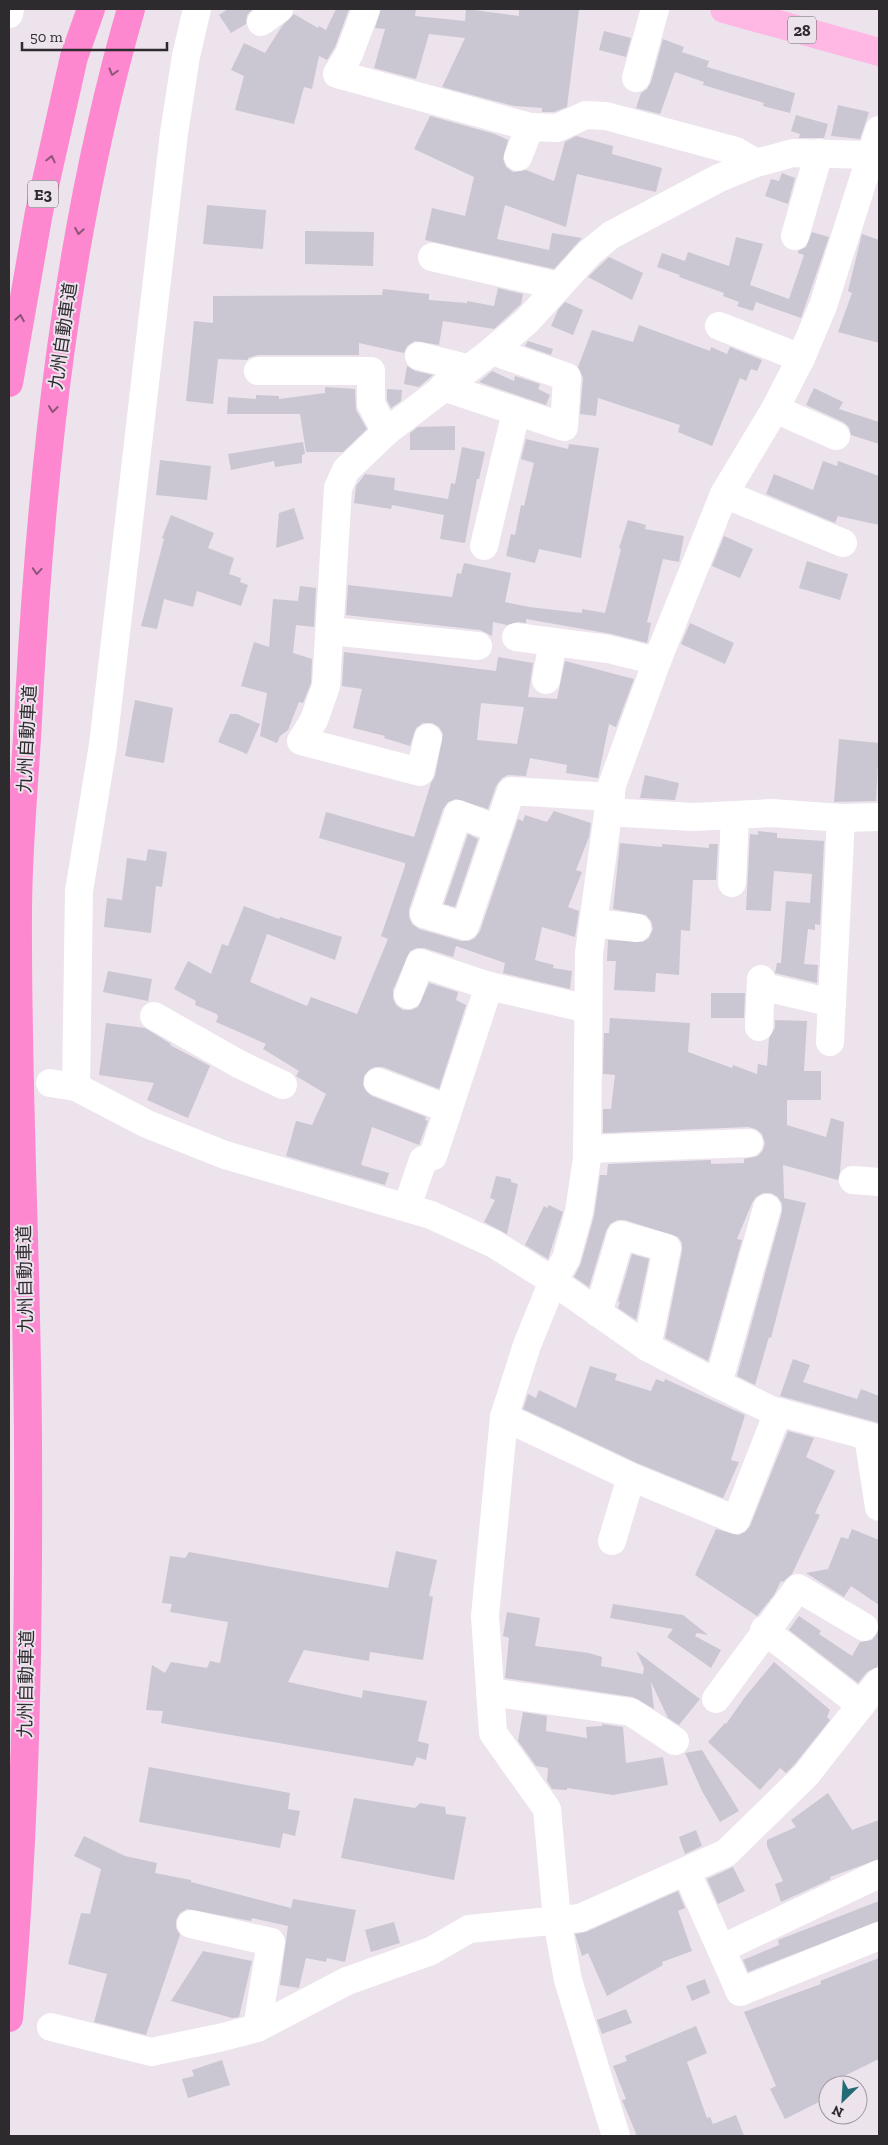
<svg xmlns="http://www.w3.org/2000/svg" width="888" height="2145" font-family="'Zilla Slab','Noto Sans JP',serif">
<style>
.building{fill:#cac7d2;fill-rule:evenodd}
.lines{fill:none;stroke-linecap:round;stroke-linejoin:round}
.minor{stroke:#fff;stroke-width:28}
.major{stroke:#feb8e3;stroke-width:28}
.highway{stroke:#fe88d0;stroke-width:28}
.oneway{stroke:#8c5577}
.labels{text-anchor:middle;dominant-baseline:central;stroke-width:4;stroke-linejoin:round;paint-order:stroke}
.shield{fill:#ece3ed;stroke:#676267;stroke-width:1}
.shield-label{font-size:16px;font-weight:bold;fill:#2e2b2e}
.street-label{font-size:18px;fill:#2e2b2e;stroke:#ece3ed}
</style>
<rect width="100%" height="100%" fill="#ece3ed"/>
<g class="building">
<path d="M228 9H253L247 15 246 24 231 33 219 15Z"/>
<path d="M336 9H349L335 47 327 60 319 56 312 89 304 87 294 124 235 110 244 76 231 70 244 43 265 53 282 26 294 14 318 28 319 26 326 30Z"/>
<path d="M381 9H416L415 16 465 21 466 9 519 16V9L579 10 567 107 554 112H542V108L514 106 442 87 465 38 429 34 416 79 374 68 385 29 375 28Z"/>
<path d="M604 31 631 38 626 57 599 50Z"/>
<path d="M663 39 684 47 682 52 709 61 707 67 795 93 790 113 763 106 764 103 703 85 704 82 675 72 660 114 636 108 641 93 647 89 651 82Z"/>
<path d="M838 105 869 112 860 139 831 136Z"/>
<path d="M796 115 828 124 824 138H799L800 134 791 131Z"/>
<path d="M430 116 495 134 508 140 503 159 506 167 513 172 526 170 554 181 565 142 576 136 613 146 612 154 662 168 656 192 577 174 566 227 505 205 497 239 549 250 552 233 582 238 554 269 425 240 432 208 465 216 474 177 414 149Z"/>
<path d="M782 173 795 178 788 204 765 196 771 179 779 181Z"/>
<path d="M207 205 266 210 263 249 203 244Z"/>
<path d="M305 231 374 232 373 266 305 264Z"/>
<path d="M812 232 829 237 801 318 756 302 753 311 737 306 739 302 723 296 724 293 679 277 680 275 657 267 662 253 685 261 688 252 729 266 736 237 763 244 750 285 789 299 804 255 798 253V251L806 247Z"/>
<path d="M862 234 879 240V343L838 332 852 293 848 291Z"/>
<path d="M609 257 643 273 632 300 588 277Z"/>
<path d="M498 288 523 294 521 304 494 329 443 321 439 345 415 341 407 346 404 353 359 343V355H258L248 358V360L218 359 213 404 186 401 194 321 213 323V296L382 295 383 289 429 294V300L467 303V301L494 306Z"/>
<path d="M565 302 583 310 573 335 551 326 558 310Z"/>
<path d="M639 325 710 351 711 347 727 354 730 347 762 360 757 371 751 369 746 381 740 378 712 446 678 432 680 425 598 398 596 416 580 414 583 378 578 367 592 330 633 342Z"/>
<path d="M528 341 553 349 551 355 525 346Z"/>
<path d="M407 366 415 371 433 375 419 387 404 384Z"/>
<path d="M492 371 514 381 515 376 540 384 538 389 550 395 546 405 479 382Z"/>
<path d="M325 387 355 389 356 410 367 429 343 452H306L300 414H227L228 397 256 399V395L279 396V399L325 393Z"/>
<path d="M814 388 843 402 839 409 879 422V444L851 435 849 427 843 422 806 405Z"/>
<path d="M387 389 402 390 401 401 391 408 387 400Z"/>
<path d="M455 426V450H410V433L418 427Z"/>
<path d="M526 439 568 449 569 444 599 448 581 558 539 549 535 563 506 556 511 534 515 535 521 505 524 506 534 463 521 459Z"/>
<path d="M303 442 305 454 302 455V463L275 467 274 461 231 470 228 454Z"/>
<path d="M462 447 485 452 479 479H477L465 543 440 539 444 515 392 505 391 509 354 503 356 486 365 474 395 478 394 490 448 499 451 483 455 484Z"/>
<path d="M160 460 211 466 207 500 156 495Z"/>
<path d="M823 461 837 466 838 461 879 476V525L838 516 835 523 766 494 774 474 813 490Z"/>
<path d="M294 508 304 539 276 548 279 513Z"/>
<path d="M171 515 214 533 208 548 234 558 229 574 241 578 240 582 248 585 241 606 197 591 193 607 164 599 157 629 141 626 164 539 162 538Z"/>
<path d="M628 520 646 525 645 529 684 536 679 562 663 559 647 622 651 623 647 643 612 634 526 619V623L518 622 507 625 493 622 492 636 480 630 346 615 348 585 452 597 457 573 461 574 464 563 511 573 505 602 529 607 582 613V609L605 613 621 549 619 548Z"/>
<path d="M724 536 753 549 740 578 712 566Z"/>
<path d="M807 561 848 574 840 600 799 588Z"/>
<path d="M300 586 316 588 314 627 296 625 293 653 312 659 311 683 303 703 299 702 288 730 280 736 277 743 260 736 267 693 241 686 254 642 269 647 273 599 298 601Z"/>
<path d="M690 623 734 643 725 664 681 644Z"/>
<path d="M344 652 496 671 498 657 533 663 528 697 557 699 565 661 634 679 616 727 609 724 598 778 566 773 567 765 530 758 526 776 508 775 502 778 496 786 488 809 456 799 448 802 443 809 409 909V917L412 924 419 929 461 941H469L475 938 480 931 518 819 523 821 525 815 547 822 554 811 591 823 589 837 576 870 582 872 568 907 579 911 575 937 542 927 535 960 554 965 553 968 572 971 570 989 503 973 505 963 456 946 453 957 424 948H417L410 951 393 990V998L396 1005 403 1010H411L418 1007 429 983 458 992 456 1000 466 1005 439 1089 383 1067H375L369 1070 364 1076 363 1085 366 1091 372 1096 426 1117 425 1120 428 1121 419 1145 372 1127 361 1165 389 1173 385 1185 286 1156 296 1121 312 1125 326 1094 296 1076 299 1071 263 1049 266 1044 216 1022 218 1017 217 1014 195 1005 196 1001 174 989 188 961 211 974 222 944 228 946 244 906 279 919 280 917 342 937 335 960 267 934 250 982 307 1006 311 997 357 1014 388 939 381 936 405 866V863L319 838 326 812 414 837 431 783 435 776 443 734 439 727 432 723H423L416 728 410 746 384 738 385 736 353 728 362 689 342 686ZM481 703 524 707 517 744 477 740Z"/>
<path d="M135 700 173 708 164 763 125 756Z"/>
<path d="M230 714H237L260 724 247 754 218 742Z"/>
<path d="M839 739 879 743 876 801 834 802Z"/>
<path d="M645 775 679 783 675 800 640 798Z"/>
<path d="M758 831 777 833V838L824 841 820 925 815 924V930L808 929 804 964 818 965 817 983 775 973 777 963H781L786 901 810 903 812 874 774 871 771 911 746 910 750 834 758 835Z"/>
<path d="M468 834 478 839 455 907 444 904Z"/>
<path d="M620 843 662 847V844L709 848V844H718L716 880H693L690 931 681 930 679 975 656 973 655 992 614 990 616 961H607L608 940 643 942 649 938 653 929 651 921 646 915 613 909Z"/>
<path d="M148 849 167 852 162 887 156 886 151 933 104 927 107 898 122 900 127 858 146 861Z"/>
<path d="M108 971 152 979 148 1001 103 992Z"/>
<path d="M711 993H745L744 1018H711Z"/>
<path d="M610 1018 690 1023 688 1052 732 1068 733 1065 757 1074 758 1064 767 1066 769 1038 775 1028V1020L807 1021 804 1071H821V1100H787V1125L826 1137 831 1118 844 1122 840 1172 838 1180 783 1165 784 1198 806 1203 771 1338 769 1337 755 1385 737 1376 782 1212V1204L778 1197 771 1193H763L756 1197 752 1203 737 1239 742 1240 708 1361 665 1338 682 1251V1243L678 1237 625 1220H617L610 1224 606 1231 589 1287 574 1277 581 1263 594 1216 600 1175H607L608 1164 711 1160V1164L744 1163V1159L758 1156 763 1150 765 1143 762 1134 756 1129 748 1127 603 1133V1109H611L615 1075 603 1074 604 1033H609Z"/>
<path d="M106 1023 145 1028 171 1044 170 1045 210 1066 188 1118 147 1100 154 1083 99 1075Z"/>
<path d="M496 1176 511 1179V1182L518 1184 507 1234 484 1222 495 1200 490 1198Z"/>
<path d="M549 1205 563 1212 548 1259 525 1245 544 1206 547 1208Z"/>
<path d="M632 1254 649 1259 636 1320 618 1308 620 1302 618 1301Z"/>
<path d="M793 1359 810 1365 803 1382 857 1399 861 1389 879 1396V1423L780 1396Z"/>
<path d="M590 1366 617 1374 615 1380 651 1391 656 1379 664 1382 665 1379 745 1415 731 1460 739 1462 723 1498 637 1463 523 1409 528 1394 536 1398 539 1390 576 1408Z"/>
<path d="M788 1431 814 1438 806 1457 835 1471 815 1513 820 1515 792 1574 783 1582 781 1581 774 1595 757 1616 695 1575 716 1529 738 1535 745 1532 750 1526Z"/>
<path d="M852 1529 879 1540V1605L851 1586 844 1597 806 1573 828 1569 841 1537 848 1539Z"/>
<path d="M396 1551 437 1560 429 1596 433 1597 423 1660 370 1652 369 1661 304 1650 288 1682 362 1698 363 1690 427 1701 418 1741 429 1744 426 1760 417 1757 413 1766 161 1723 163 1711 146 1710 152 1665 165 1673 171 1662 207 1668 210 1661 220 1663 228 1622 170 1612 172 1604 162 1603 170 1556 185 1558 189 1552 388 1588Z"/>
<path d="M613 1604 683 1615 708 1635 697 1633 695 1636 721 1650 711 1668 667 1637 673 1629 610 1618Z"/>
<path d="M507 1612 540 1618 535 1646 589 1653 602 1657 601 1666 643 1674 644 1668 636 1651 700 1699 679 1725 668 1718 651 1682 654 1709 633 1697 505 1678 509 1638 503 1636Z"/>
<path d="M799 1616 821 1631 819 1634 852 1656 860 1642 872 1640 879 1629V1663L877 1667 867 1672 858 1683 789 1630Z"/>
<path d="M774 1662 830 1710 827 1717 830 1720 794 1765 786 1773 780 1768 760 1790 708 1742 725 1723 726 1724 745 1697Z"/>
<path d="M523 1712 547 1716 546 1731 587 1738 586 1727 602 1726V1724L623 1727 626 1763 663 1757 668 1785 613 1795 567 1788V1790L552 1789 547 1781 548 1768 536 1766 518 1741Z"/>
<path d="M702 1750 739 1811 720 1822 702 1791 685 1753Z"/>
<path d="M149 1767 290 1793 288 1809 300 1811 295 1836 283 1833 280 1848 139 1822Z"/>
<path d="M828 1793 852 1830 879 1820V1859L830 1877 831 1879 781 1902 775 1884 783 1881 767 1846V1840L796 1827 791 1820Z"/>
<path d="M354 1798 415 1808 420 1803 445 1807 446 1814 466 1817 454 1880 341 1858Z"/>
<path d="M696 1830 702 1846 685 1854 679 1837Z"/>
<path d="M84 1836 125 1856 157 1863 155 1873 191 1880V1882L291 1908 293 1899 356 1910 345 1962 327 1958 326 1962 306 1958 299 1988 280 1985 288 1926 252 1918 251 1921 187 1909 180 1913 176 1920V1928L180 1935 146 2035 94 2022 107 1974 68 1964 81 1913 90 1914 101 1869 74 1856Z"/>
<path d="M733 1867 745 1891 718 1904 707 1879Z"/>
<path d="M678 1891 685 1908 678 1911 692 1951 662 1962 663 1965 607 1996 588 1953 582 1956 575 1934 586 1932Z"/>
<path d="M879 1901V1921L748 1972 743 1960 779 1945 778 1940Z"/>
<path d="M394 1922 400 1943 371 1952 365 1930Z"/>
<path d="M203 1951 252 1961 239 2017 232 2018 171 2001Z"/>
<path d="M879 1958V2059L828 2084V2093L823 2095V2100L785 2119 770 2089 776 2086 744 2012 821 1984 820 1981Z"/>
<path d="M705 1979 710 1993 692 2001 686 1986Z"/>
<path d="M626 2009 632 2023 602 2034 597 2020Z"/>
<path d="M696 2026 707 2053 687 2062 707 2118 710 2117 713 2124 736 2115 744 2136H637L622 2100 626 2099 613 2066 627 2061 625 2056Z"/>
<path d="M222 2060 230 2085 188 2098 182 2079 194 2076 192 2070Z"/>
</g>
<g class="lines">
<g class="minor">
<path d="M366 9 349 54 337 74 530 127 518 157"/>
<path d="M9 14 10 9"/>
<path d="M261 22 279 9"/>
<path d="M636 78 655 9"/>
<path d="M530 127 557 128 586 115 606 116 736 151 756 163"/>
<path d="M795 236 819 153"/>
<path d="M432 257 559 286"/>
<path d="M719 326 801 358"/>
<path d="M419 356 467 368"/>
<path d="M258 371H371V404L386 432"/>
<path d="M443 387 564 427 567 377 492 351"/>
<path d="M775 409 836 436"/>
<path d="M724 494 843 543"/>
<path d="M484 546 516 412"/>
<path d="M330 631 478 646"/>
<path d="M516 637 608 649 657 661"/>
<path d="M546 680 553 642"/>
<path d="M428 738 420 772 301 741 314 720 326 686 338 488 346 470 386 432 492 351 527 321 589 253 611 235 719 178 756 163 793 153 870 155"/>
<path d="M608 812 692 817 772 813 841 818 879 817"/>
<path d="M497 829 458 814 424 914 465 926 511 791 611 797"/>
<path d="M732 883 735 815"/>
<path d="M595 923 637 928"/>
<path d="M489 986 588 1009"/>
<path d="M761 986 832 1003"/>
<path d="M154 1016 239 1064 283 1085"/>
<path d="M759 1027 761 979"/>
<path d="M830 1042 841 818"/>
<path d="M378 1082 448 1109"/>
<path d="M50 1083 76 1087 147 1124 225 1155 431 1215 494 1244 553 1281 647 1347 718 1384 771 1410 879 1439"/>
<path d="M76 1087 79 891 103 745 174 133 186 56 197 9"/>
<path d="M587 1149 749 1143"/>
<path d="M853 1180 879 1182"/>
<path d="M407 1207 423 1160 433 1156 489 986 420 963 408 995"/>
<path d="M598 1313 621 1235 667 1248 647 1347"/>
<path d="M718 1384 767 1208"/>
<path d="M504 1417 631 1477 736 1520 778 1412"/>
<path d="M868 1436 879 1507"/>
<path d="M612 1541 631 1477"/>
<path d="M764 1630 861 1705"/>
<path d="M490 1692 631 1712 675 1741"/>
<path d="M716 1699 798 1588 864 1627"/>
<path d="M686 1871 721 1949 879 1874"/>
<path d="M191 1924 271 1942 257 2028"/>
<path d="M721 1949 740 1992 879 1936"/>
<path d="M51 2027 151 2052 219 2038 257 2028 347 1981 431 1951 469 1929 580 1918 726 1853 806 1775 879 1682"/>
<path d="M616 2136 568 1980 557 1920 547 1809 493 1733 485 1616 504 1417 527 1345 553 1281 566 1259 579 1212 587 1158 589 953 612 785 657 661 724 494 775 409 801 358 823 306 879 130"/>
</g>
<path class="major" d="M724 9 879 52"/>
<g class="highway">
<path d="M9 383 39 212 74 57 91 9"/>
<path d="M9 2018C26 1826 29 1633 28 1440 27 1264 17 1088 18 913 18 842 26 771 29 700 42 467 66 234 131 9"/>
</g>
</g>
<defs><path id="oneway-chevron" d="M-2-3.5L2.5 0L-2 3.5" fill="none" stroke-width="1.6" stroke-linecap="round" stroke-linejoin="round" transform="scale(1.25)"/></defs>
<g class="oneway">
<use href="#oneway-chevron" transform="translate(113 72) rotate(105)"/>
<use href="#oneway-chevron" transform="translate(51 159) rotate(-77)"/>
<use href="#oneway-chevron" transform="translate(79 231) rotate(99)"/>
<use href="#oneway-chevron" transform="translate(20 318) rotate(-80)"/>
<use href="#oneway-chevron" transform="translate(53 409) rotate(96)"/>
<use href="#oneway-chevron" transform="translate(37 571) rotate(94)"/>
</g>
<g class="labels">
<g class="shield">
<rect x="788" y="16.5" width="28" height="27" rx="4"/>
<rect x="28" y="180.5" width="30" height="27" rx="4"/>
</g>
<g class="shield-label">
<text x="802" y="30">28</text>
<text x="43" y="194">E3</text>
</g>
<g class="street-label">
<text transform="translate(63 336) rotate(-82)">九州自動車道</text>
<text transform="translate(27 739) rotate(-87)">九州自動車道</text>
<text transform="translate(25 1279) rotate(-91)">九州自動車道</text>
<text transform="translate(26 1684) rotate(-89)">九州自動車道</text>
</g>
</g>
<rect width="888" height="2145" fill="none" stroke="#2e2b2e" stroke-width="20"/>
<g transform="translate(843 2100) rotate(205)"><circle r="24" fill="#ece3ed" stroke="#a099a1"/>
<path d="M0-4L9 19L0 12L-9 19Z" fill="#236c76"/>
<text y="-8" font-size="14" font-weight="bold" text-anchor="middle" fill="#2e2b2e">N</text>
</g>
<path d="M22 42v8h145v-8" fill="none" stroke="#2e2b2e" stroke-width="2.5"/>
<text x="30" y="42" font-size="15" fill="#2e2b2e" stroke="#ece3ed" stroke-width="4" paint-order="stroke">50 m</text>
</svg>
